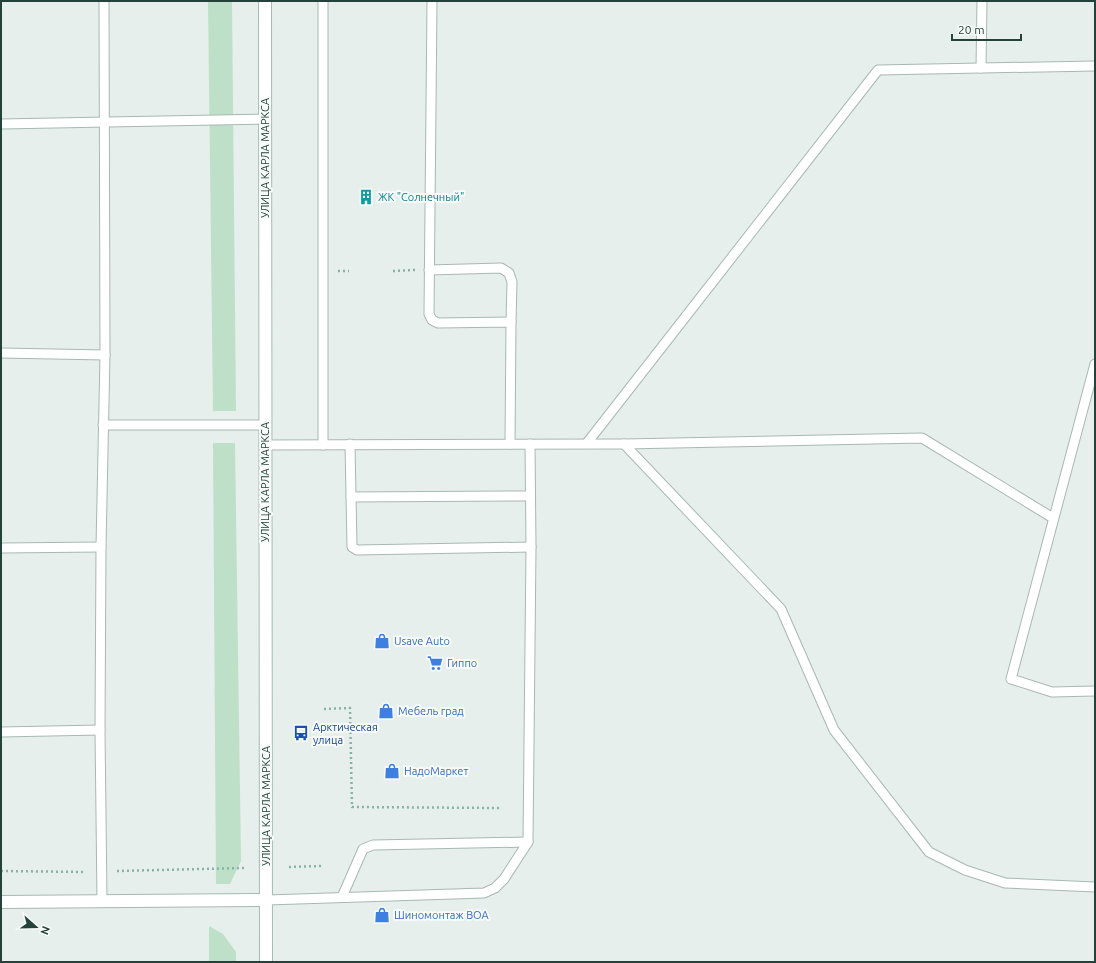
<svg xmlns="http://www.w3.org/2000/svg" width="1096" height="963" font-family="Ubuntu,sans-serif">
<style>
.green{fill:#bfe0c8}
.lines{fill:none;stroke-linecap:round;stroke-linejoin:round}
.lane-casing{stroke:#a8b8b2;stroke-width:11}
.street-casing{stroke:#a8b8b2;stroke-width:14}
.secondary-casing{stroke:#a4bbb3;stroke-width:14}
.path{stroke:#86b3a5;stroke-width:2.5;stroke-dasharray:2 3;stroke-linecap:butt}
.lane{stroke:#fff;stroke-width:9}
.street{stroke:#fff;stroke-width:12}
.secondary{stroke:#fff;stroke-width:12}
.labels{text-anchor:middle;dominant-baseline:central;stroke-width:4;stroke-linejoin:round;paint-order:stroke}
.street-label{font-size:11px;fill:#24423a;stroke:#f7fbf9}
.culture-label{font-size:11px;fill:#0d838f;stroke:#f7fbf9;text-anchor:start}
.shop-label{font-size:11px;fill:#366cbe;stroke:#f7fbf9;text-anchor:start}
.transit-label{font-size:11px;fill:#164399;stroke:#f7fbf9;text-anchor:start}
</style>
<rect width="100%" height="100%" fill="#e6efeb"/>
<g class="green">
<path d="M208 1H232L236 411H213Z"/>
<path d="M213 443H235L241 861 230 884H216Z"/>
<path d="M209 926 223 934 236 952V962H209Z"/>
</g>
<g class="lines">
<defs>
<g id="lane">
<path d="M432 1 429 314 432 320 438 323 511 322 510 444"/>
<path d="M982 1 981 68 1095 66"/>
<path d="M1 124 265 119"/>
<path d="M429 270 501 268 509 273 512 282 511 322"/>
<path d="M1 353 105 355"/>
<path d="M1095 364 1011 679 1052 692 1095 691"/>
<path d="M103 425H265"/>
<path d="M587 443 878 70 981 68"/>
<path d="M350 444 352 547 357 550 531 547"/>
<path d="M624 444 781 609 834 730 929 852 965 870 1005 883 1095 887"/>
<path d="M264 445 624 444 922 438 1053 518"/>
<path d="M323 445V1"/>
<path d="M351 497 530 496"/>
<path d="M1 548 101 547"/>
<path d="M1 732 100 730"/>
<path d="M342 897 363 849 373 845 528 842"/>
<path d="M267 900 484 893 495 888 504 879 528 842 531 547 530 444"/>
<path d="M102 901 100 730 101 547 105 355 104 1"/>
</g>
<path id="street" d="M1 902 267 900"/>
<path id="secondary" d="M265 1 266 962"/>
</defs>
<use href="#lane" class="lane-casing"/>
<use href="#street" class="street-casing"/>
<use href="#secondary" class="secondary-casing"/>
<g class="path">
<path d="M338 271H349"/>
<path d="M393 271 415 270"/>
<path d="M324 709 350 708 352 807 500 808"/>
<path d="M289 867 320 866 323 865"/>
<path d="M1 871 86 872"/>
<path d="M117 871 244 868"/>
</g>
<use href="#lane" class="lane"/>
<use href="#street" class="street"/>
<use href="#secondary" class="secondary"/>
</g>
<defs>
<symbol id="building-bare" viewBox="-9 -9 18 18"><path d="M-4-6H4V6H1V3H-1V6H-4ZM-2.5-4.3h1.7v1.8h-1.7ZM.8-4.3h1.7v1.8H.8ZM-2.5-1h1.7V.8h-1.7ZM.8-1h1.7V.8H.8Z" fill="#0f9aa8" stroke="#f7fbf9" stroke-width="2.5" paint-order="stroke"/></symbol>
<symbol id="shop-bare" viewBox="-9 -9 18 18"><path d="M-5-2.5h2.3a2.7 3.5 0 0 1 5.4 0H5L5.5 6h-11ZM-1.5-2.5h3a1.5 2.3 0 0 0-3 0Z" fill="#3f7fe0" stroke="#f7fbf9" stroke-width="2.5" paint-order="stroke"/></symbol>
<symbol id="supermarket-bare" viewBox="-9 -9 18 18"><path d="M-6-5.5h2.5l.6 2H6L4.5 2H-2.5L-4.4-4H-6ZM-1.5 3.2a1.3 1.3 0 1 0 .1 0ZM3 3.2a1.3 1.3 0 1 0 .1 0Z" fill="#3f7fe0" stroke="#f7fbf9" stroke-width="2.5" paint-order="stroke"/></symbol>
<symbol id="bus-bare" viewBox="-9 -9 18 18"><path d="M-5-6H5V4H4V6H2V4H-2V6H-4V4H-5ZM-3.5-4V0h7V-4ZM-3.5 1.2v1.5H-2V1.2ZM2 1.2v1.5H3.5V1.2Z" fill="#1a4fb4" stroke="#f7fbf9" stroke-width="2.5" paint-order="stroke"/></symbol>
</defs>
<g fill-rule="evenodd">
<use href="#building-bare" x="355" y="186" width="22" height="22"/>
<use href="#shop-bare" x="371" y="630" width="22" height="22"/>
<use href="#supermarket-bare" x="424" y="652" width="22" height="22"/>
<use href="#shop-bare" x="375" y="700" width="22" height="22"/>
<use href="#bus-bare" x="290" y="722" width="22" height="22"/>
<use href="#shop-bare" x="381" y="760" width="22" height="22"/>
<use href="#shop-bare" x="371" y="904" width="22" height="22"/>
</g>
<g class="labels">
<g class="street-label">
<text transform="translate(265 158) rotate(-90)">УЛИЦА КАРЛА МАРКСА</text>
<text transform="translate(265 482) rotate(-90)">УЛИЦА КАРЛА МАРКСА</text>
<text transform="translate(266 806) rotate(-90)">УЛИЦА КАРЛА МАРКСА</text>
</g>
<g class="culture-label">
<text x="378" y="197">ЖК "Солнечный"</text>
</g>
<g class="shop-label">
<text x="394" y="641">Usave Auto</text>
<text x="447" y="663">Гиппо</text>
<text x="398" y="711">Мебель град</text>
<text x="404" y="771">НадоМаркет</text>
<text x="394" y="915">Шиномонтаж ВОА</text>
</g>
<g class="transit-label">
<text x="313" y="727">Арктическая<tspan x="313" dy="13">улица</tspan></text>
</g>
</g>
<rect width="1096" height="963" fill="none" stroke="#24423a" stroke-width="4"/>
<g transform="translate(36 927) rotate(110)" stroke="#f7fbf9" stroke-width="3" paint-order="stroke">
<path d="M0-3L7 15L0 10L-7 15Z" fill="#24423a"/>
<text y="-6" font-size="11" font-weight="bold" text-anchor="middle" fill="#24423a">N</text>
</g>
<path d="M952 34v6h69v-6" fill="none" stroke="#24423a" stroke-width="2"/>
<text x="958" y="34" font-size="12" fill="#24423a" stroke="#f7fbf9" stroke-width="3" paint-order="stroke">20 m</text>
</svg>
